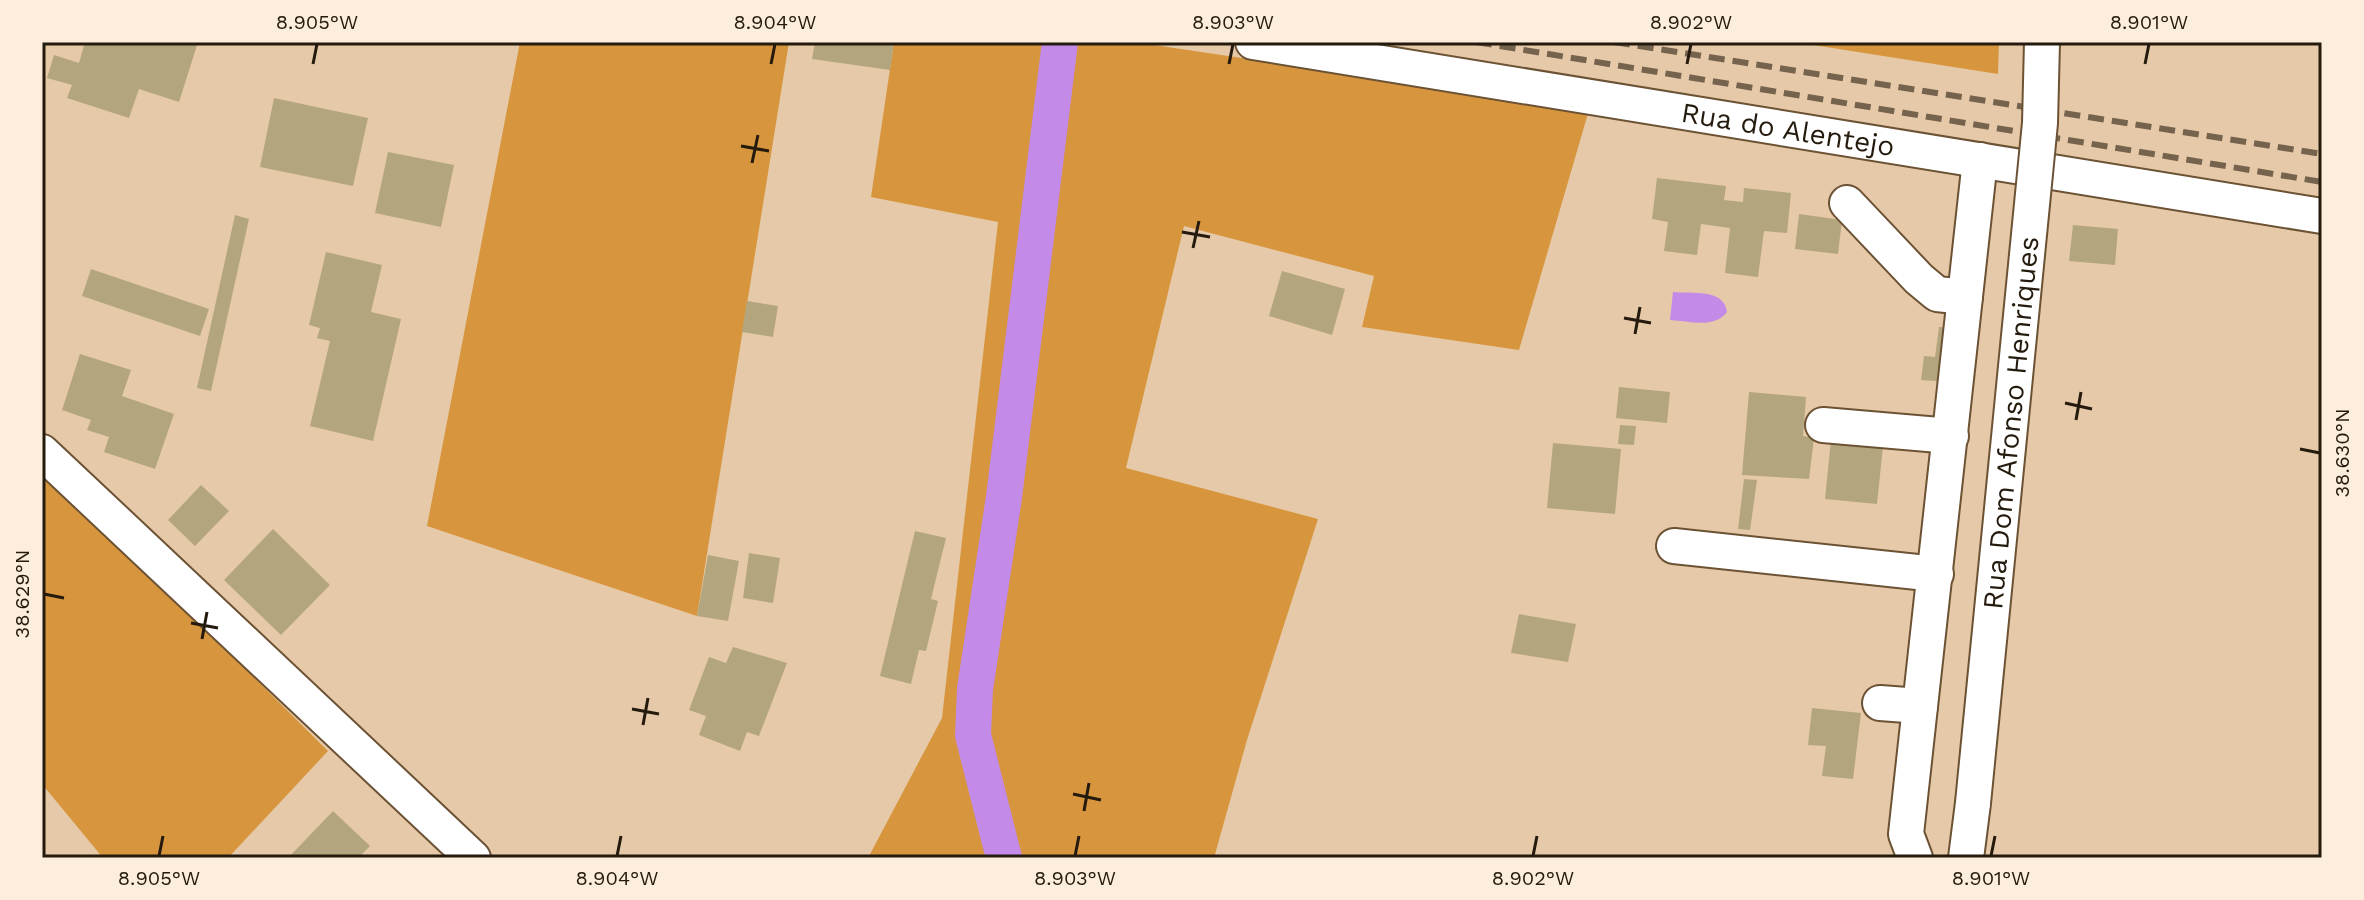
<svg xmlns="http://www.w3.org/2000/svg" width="2364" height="900" font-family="'Work Sans',sans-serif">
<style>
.green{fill:#d7963d}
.water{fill:#c38ae7}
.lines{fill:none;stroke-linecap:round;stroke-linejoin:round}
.canal{stroke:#c38ae7;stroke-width:36}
.building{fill:#b3a67f}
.minor-casing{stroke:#6b5234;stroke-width:38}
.minor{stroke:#fff;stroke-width:34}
.rail{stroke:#75634e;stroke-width:6;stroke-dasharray:16 8;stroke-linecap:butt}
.minor-bridge-casing{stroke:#6b5234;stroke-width:38;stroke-linecap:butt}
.minor-bridge{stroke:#fff;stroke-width:34}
.ticks{fill:none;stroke:#241a0d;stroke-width:3}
.labels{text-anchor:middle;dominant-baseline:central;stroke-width:7;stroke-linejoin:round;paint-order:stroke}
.street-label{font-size:28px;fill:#241a0d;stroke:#fceddc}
.neatline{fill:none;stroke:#241a0d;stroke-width:3}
.ticks-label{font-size:20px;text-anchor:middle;fill:#241a0d}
</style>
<rect width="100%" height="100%" fill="#e6c9a8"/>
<g class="green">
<path d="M520 42H789L697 616 427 526Z"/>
<path d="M894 42H1134L1589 110 1519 350 1362 327 1374 276 1184 226 1126 468 1318 519 1247 740 1214 858H868L942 718 998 222 871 197Z"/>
<path d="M1794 42H1999L1998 74Z"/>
<path d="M42 467 328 751 228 858H103L42 784Z"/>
</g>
<path class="water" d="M1673 292C1692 294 1724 288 1727 312 1714 329 1690 321 1670 320Z"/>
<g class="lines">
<path class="canal" d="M1004 858 973 735 975 689 1004 497 1060 42"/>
</g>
<g class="building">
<path d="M85 42H198L179 102 139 89 129 118 67 98 72 85 47 78 54 55 79 63Z"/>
<path d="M815 42H894L890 70 812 59Z"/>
<path d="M274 98 368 118 353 186 260 167Z"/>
<path d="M388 152 454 165 441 227 375 213Z"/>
<path d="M1657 178 1726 186 1724 200 1743 202 1744 188 1791 193 1787 233 1764 231 1758 277 1725 273 1730 228 1701 224 1697 255 1664 251 1668 222 1652 219Z"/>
<path d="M1799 214 1842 220 1838 254 1795 249Z"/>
<path d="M235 215 249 219 211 391 197 388Z"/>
<path d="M2073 225 2118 229 2115 265 2069 261Z"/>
<path d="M326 252 382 265 371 312 401 319 373 441 310 426 330 341 317 338 320 328 309 325Z"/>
<path d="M91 269 209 309 200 336 82 296Z"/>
<path d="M1282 271 1345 289 1332 335 1269 316Z"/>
<path d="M747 301 778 306 773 337 742 332Z"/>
<path d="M1939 327 1958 328 1952 382 1921 380 1924 356 1935 357Z"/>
<path d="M80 354 131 370 122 396 174 414 155 469 104 452 109 437 87 430 91 420 62 410Z"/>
<path d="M1619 387 1670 392 1667 423 1616 418Z"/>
<path d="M1749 392 1806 397 1803 436 1814 438 1809 479 1742 475Z"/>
<path d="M1620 425 1636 426 1634 445 1618 444Z"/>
<path d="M1831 440 1883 446 1877 504 1825 499Z"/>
<path d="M1553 443 1621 449 1615 514 1547 508Z"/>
<path d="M1744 479 1757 480 1750 530 1738 529Z"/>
<path d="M201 485 229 511 195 546 168 520Z"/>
<path d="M273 529 330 585 281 635 224 580Z"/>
<path d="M915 531 946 538 931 599 938 601 926 651 919 650 911 684 880 676Z"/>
<path d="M749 553 780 558 773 603 743 598Z"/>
<path d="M708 555 739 561 728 621 697 616Z"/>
<path d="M1519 614 1576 624 1568 662 1511 653Z"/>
<path d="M733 647 787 663 759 736 747 732 740 751 699 735 706 716 689 710 709 657 726 663Z"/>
<path d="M1812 708 1861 713 1853 779 1822 776 1826 746 1808 745Z"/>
<path d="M333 811 370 846 361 855 364 858H288Z"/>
</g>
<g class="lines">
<defs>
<g id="minor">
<path id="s1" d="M1253 42 2322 216"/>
<path d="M1847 203 1919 279 1937 294 1965 297"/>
<path d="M1823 425 1951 436"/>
<path d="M42 452 473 858"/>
<path d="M1674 546 1936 574"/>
<path d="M1880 703 1920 706"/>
<path d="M1915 858 1906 834 1980 160"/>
<path d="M1966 858 1973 803"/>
</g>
</defs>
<use href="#minor" class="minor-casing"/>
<use href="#minor" class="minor"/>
<g class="rail">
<path d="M1476 42 2322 182"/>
<path d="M1614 42 2322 154"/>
</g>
<defs>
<g id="minor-bridge">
<path id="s2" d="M1973 803 2040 123 2042 42"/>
</g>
</defs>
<use href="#minor-bridge" class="minor-bridge-casing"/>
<use href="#minor-bridge" class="minor-bridge"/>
</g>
<path class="ticks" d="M313 64 317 44M771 64 775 44M1229 64 1233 44M1687 64 1691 44M2145 64 2149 44M741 146 769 151M752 163 758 135M1182 232 1210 237M1193 248 1199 221M1624 318 1651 323M1635 334 1640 307M2065 403 2092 409M2076 420 2081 392M2300 449 2320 453M44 594 64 598M191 623 218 628M202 639 207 612M632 709 659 714M643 725 648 698M1073 794 1101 800M1084 811 1089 783M159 856 163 836M617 856 621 836M1075 856 1079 836M1533 856 1537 836M1991 856 1995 836"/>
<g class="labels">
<g class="street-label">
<text stroke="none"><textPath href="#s1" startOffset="542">Rua do Alentejo</textPath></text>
<text stroke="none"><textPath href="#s2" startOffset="382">Rua Dom Afonso Henriques</textPath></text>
</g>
</g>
<rect width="2364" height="900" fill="none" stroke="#fceddc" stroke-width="88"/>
<rect x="44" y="44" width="2276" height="812" class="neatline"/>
<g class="ticks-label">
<text x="317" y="29">8.905°W</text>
<text x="775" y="29">8.904°W</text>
<text x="1233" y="29">8.903°W</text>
<text x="1691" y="29">8.902°W</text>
<text x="2149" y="29">8.901°W</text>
<text transform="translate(2342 453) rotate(-90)" y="7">38.630°N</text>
<text transform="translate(22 594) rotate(-90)" y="7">38.629°N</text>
<text x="159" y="885">8.905°W</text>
<text x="617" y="885">8.904°W</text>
<text x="1075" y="885">8.903°W</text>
<text x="1533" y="885">8.902°W</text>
<text x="1991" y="885">8.901°W</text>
</g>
</svg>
